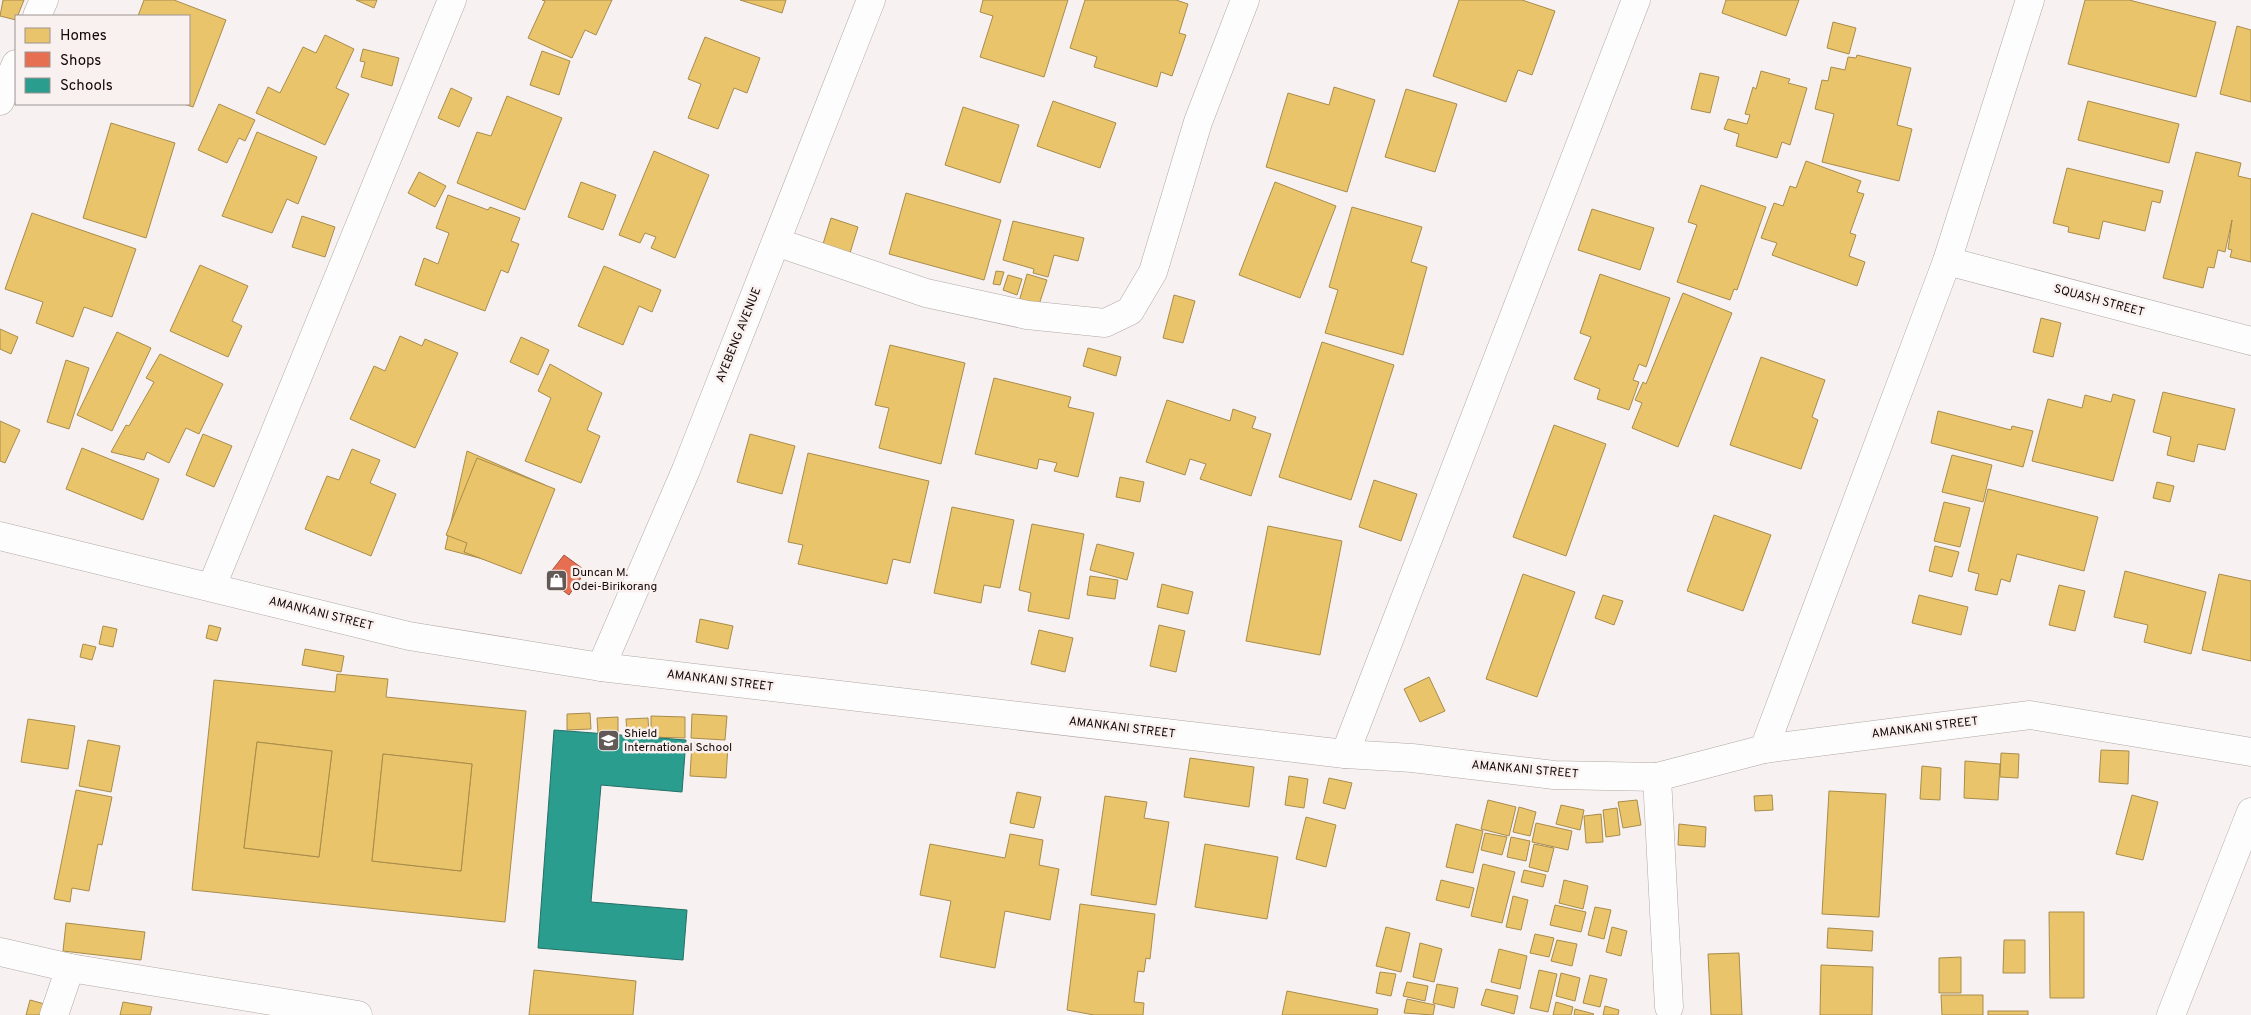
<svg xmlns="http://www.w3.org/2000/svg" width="2251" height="1015" font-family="Overpass,sans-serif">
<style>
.homes{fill:#e9c46a;stroke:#a98c4c;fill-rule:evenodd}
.shops{fill:#e76f51;stroke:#a8503a}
.schools{fill:#2a9d8f;stroke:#237066}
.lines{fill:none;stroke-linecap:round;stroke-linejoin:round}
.minor-casing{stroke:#b0a7a5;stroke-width:29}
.minor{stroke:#fefdfd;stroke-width:28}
.labels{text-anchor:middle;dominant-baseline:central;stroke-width:5;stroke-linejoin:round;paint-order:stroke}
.street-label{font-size:12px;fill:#140806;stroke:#f9f1ef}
.poi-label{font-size:12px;fill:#140806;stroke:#f9f1ef;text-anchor:start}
</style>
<rect width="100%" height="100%" fill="#f7f2f1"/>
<g class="homes">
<path d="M3 0H24L16 20 0 16Z"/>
<path d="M144 0H174L226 20 193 107 184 104H189V16H138Z"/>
<path d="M356 0H377L374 8Z"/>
<path d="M542 0H612L596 35 585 30 572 58 528 38 545 1Z"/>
<path d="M740 0H786L782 13Z"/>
<path d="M983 0H1068L1044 77 980 57 993 16 980 12Z"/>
<path d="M1085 0H1176L1188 4 1179 33 1186 35 1172 76 1161 72 1157 87 1094 67 1097 57 1070 48Z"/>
<path d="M1459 0H1522L1555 11 1532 75 1518 70 1506 102 1433 76Z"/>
<path d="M1726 0H1799L1786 36 1722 13Z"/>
<path d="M2085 0H2129L2216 22 2196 97 2068 64Z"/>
<path d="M1833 22 1856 28 1849 54 1827 48Z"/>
<path d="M2237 26 2251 30V102L2220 94Z"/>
<path d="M325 35 354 49 336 88 349 94 325 145 256 113 268 87 280 93 303 47 316 53Z"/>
<path d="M705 37 760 58 747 93 734 88 718 129 688 118 701 84 688 79Z"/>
<path d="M363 49 399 58 392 86 361 77 365 62 360 61Z"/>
<path d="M542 51 570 61 559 95 530 85Z"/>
<path d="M1857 55 1911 68 1897 125 1912 129 1899 181 1822 162 1834 114 1815 109 1822 80 1828 81 1831 67 1845 70 1848 57 1856 58Z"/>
<path d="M1761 71 1790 79 1788 83 1807 88 1790 145 1782 142 1777 158 1736 146 1739 134 1724 129 1728 119 1747 124 1750 115 1745 114 1753 87 1756 89Z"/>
<path d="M1700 73 1719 77 1710 113 1691 109Z"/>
<path d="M1334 87 1375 100 1347 192 1266 167 1288 93 1329 105Z"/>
<path d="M451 88 472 98 459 127 438 118Z"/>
<path d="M1406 89 1457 104 1435 172 1385 157Z"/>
<path d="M507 96 562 118 525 210 457 183 477 132 491 136Z"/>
<path d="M1053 101 1116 123 1100 168 1037 146Z"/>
<path d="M2088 101 2179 124 2169 163 2078 140Z"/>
<path d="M219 104 255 120 245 141 239 138 227 163 198 150Z"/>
<path d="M963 107 1019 125 1000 183 945 165Z"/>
<path d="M111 123 175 143 146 238 83 218Z"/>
<path d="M257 132 317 157 298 204 287 199 272 233 222 216Z"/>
<path d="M654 151 709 175 675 258 651 248 656 237 645 233 640 243 619 235Z"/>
<path d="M2196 152 2241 163 2238 176 2251 179V262L2230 257 2232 250 2228 249 2232 220 2225 252 2218 250 2214 268 2208 267 2203 288 2163 278Z"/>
<path d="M1806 161 1861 181 1857 192 1864 194 1850 233 1856 235 1849 256 1865 262 1857 286 1772 255 1777 243 1761 238 1774 203 1783 206 1790 186 1796 188Z"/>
<path d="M2067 168 2163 191 2160 203 2152 201 2145 231 2103 221 2099 239 2068 232 2069 227 2053 223Z"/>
<path d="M419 172 446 186 435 207 408 193Z"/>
<path d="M581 182 616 195 603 230 568 217Z"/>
<path d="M1275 182 1336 206 1300 298 1239 275Z"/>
<path d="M1701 185 1766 207 1737 290 1734 289 1730 300 1677 282 1697 225 1688 222Z"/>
<path d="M906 193 1001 220 984 280 889 254Z"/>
<path d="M448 195 488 210 490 207 520 218 511 241 519 244 508 273 501 270 485 311 415 285 424 258 438 264 449 233 436 228Z"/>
<path d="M1352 207 1422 227 1411 262 1427 267 1403 355 1325 333 1338 290 1329 287Z"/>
<path d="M1592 209 1654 228 1640 270 1578 250Z"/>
<path d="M32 213 136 249 112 317 84 307 73 337 36 323 43 302 5 289Z"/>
<path d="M302 216 335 227 325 257 292 247Z"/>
<path d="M831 218 858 227 850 253 823 244Z"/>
<path d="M1013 221 1084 238 1078 261 1054 255 1048 277 1033 273 1034 269 1003 260Z"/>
<path d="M200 265 248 286 232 321 242 326 228 357 170 331Z"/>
<path d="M604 266 661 290 652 312 639 306 623 345 578 326Z"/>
<path d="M996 271 1004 272 1000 285 993 284Z"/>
<path d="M1027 274 1047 280 1037 311 1018 305Z"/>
<path d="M1600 274 1670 298 1646 367 1639 364 1633 380 1639 382 1629 410 1597 399 1600 389 1574 379 1591 337 1580 333Z"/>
<path d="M1008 275 1022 279 1017 295 1003 290Z"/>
<path d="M1683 293 1732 313 1678 447 1632 428 1642 403 1635 400 1643 382 1646 384Z"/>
<path d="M1174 295 1195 301 1183 343 1163 338Z"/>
<path d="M2041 318 2061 323 2053 357 2033 352Z"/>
<path d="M0 329 18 337 11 354 0 349Z"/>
<path d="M117 332 151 348 112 431 77 415Z"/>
<path d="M400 336 422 346 425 339 458 353 415 448 350 419 374 366 385 371Z"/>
<path d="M521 337 549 350 538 375 510 362Z"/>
<path d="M1322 342 1394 365 1351 500 1279 477Z"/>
<path d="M890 345 965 363 941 464 879 448 889 408 875 405Z"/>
<path d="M1088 348 1121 357 1116 376 1083 366Z"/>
<path d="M160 354 223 384 199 434 186 428 169 463 147 452 144 460 111 452 126 425 129 426 154 382 146 378Z"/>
<path d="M1761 357 1825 380 1812 417 1818 420 1801 469 1730 445Z"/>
<path d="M66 360 89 368 69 429 47 422Z"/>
<path d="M550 364 602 393 587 430 600 436 581 483 525 461 551 398 538 391Z"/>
<path d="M994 378 1071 397 1068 407 1094 413 1078 477 1054 471 1057 463 1039 459 1037 469 975 454Z"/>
<path d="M2163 392 2235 409 2225 450 2198 444 2194 462 2167 455 2171 437 2153 432Z"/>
<path d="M2113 394 2135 400 2113 481 2032 461 2048 399 2082 408 2085 395 2111 402Z"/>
<path d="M1167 400 1230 421 1233 409 1256 417 1252 428 1271 434 1251 496 1200 479 1206 464 1190 459 1185 475 1146 462Z"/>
<path d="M1938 411 2011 430 2012 426 2033 431 2023 467 1931 443Z"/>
<path d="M0 421 20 430 5 463 0 461Z"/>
<path d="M1554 425 1606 444 1566 556 1513 537Z"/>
<path d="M203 434 232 446 214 487 186 475Z"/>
<path d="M750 434 795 446 782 494 737 482Z"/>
<path d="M82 448 159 479 143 520 66 489Z"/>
<path d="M352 449 380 460 370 483 396 494 371 556 305 529 327 476 339 480Z"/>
<path d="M467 451 545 485 517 568 445 549Z"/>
<path d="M808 453 929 481 910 563 893 559 887 584 798 564 803 545 788 542Z"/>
<path d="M1952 455 1992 465 1983 502 1942 492Z"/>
<path d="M477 458 555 489 521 574 464 552 467 543 446 535Z"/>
<path d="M1120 477 1144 482 1140 502 1116 497Z"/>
<path d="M1374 480 1417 494 1401 541 1359 527Z"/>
<path d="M2157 482 2174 486 2170 502 2153 498Z"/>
<path d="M1988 489 2098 517 2084 571 2017 554 2010 582 2001 579 1997 595 1975 590 1979 574 1968 571Z"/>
<path d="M1944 502 1970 508 1960 547 1934 541Z"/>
<path d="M952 507 1014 520 1000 588 984 585 981 603 934 593Z"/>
<path d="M1714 515 1771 535 1743 611 1687 591Z"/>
<path d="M1032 524 1084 534 1069 619 1028 611 1031 593 1019 590Z"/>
<path d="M1268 526 1342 541 1320 655 1246 641Z"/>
<path d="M1097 544 1134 553 1127 580 1090 570Z"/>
<path d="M1935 546 1959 552 1952 577 1929 571Z"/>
<path d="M2125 571 2206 592 2191 654 2144 642 2148 625 2114 617Z"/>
<path d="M1523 574 1575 592 1537 697 1486 679Z"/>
<path d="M2219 574 2251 581V661L2202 650Z"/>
<path d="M1090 576 1118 580 1115 599 1087 595Z"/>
<path d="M1162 584 1193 592 1188 614 1157 607Z"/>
<path d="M2059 585 2085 591 2075 631 2049 625Z"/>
<path d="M1603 595 1623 601 1614 625 1595 618Z"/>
<path d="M1919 595 1968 607 1961 635 1912 623Z"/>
<path d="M700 619 733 626 728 649 696 642Z"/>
<path d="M209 625 221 628 217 641 206 638Z"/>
<path d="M1159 625 1185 631 1176 672 1150 666Z"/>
<path d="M103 626 117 629 113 647 99 644Z"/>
<path d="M1039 630 1073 638 1065 672 1031 664Z"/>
<path d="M83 644 96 647 92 660 80 657Z"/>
<path d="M305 649 344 656 341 672 302 665Z"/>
<path d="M337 674 388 679 386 697 526 711 505 922 192 890 214 680 335 692ZM257 742 332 751 319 857 244 848ZM383 754 472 764 461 871 372 861Z"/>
<path d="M1429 677 1445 711 1420 722 1404 689Z"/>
<path d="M590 713 591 729 567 730V714Z"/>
<path d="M692 714 727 716 725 740 691 738Z"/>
<path d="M651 716 685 717V738L651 737Z"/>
<path d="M618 717V732L598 733 597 718Z"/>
<path d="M648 718 649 735H627L626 719Z"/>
<path d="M28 719 75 726 68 769 21 762Z"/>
<path d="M88 740 120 746 111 792 79 786Z"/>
<path d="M257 742 332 751 319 857 244 848Z"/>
<path d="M692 743 728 745 726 778 690 776Z"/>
<path d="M2101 750 2129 751 2128 784 2099 782Z"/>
<path d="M2001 753 2019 754 2018 778 2000 777Z"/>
<path d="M383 754 472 764 461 871 372 861Z"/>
<path d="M1190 758 1254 767 1249 807 1184 797Z"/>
<path d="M1965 761 2000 764 1998 800 1964 798Z"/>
<path d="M1922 766 1941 768 1940 800 1920 799Z"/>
<path d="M1289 776 1308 779 1304 808 1285 805Z"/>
<path d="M1329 778 1352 783 1345 809 1323 803Z"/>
<path d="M76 790 112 797 102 845 98 844 89 891 72 888 70 902 54 899Z"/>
<path d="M1829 791 1886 794 1879 917 1822 914Z"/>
<path d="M1017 792 1041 797 1034 828 1010 823Z"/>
<path d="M1772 795 1773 810 1755 811 1754 796Z"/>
<path d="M2132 795 2158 802 2143 860 2116 854Z"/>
<path d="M1105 796 1147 802 1144 818 1169 822 1156 905 1091 895Z"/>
<path d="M1488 800 1516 807 1509 836 1481 829Z"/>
<path d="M1637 800 1641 825 1623 828 1618 802Z"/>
<path d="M1561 805 1584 810 1580 830 1556 824Z"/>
<path d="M1519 807 1536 812 1530 836 1513 832Z"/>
<path d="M1617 808 1620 835 1606 837 1603 810Z"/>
<path d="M1601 814 1603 842 1586 843 1584 816Z"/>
<path d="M1306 817 1336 825 1326 867 1296 859Z"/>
<path d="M1536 823 1572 831 1568 850 1532 842Z"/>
<path d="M1456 824 1483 831 1473 873 1446 867Z"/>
<path d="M1679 824 1706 827 1705 847 1678 845Z"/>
<path d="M1485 833 1507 837 1502 855 1481 850Z"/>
<path d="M1010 834 1043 840 1039 865 1059 869 1050 920 1005 911 995 968 940 957 951 901 920 895 930 844 1005 858Z"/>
<path d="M1511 837 1530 841 1526 861 1507 857Z"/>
<path d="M1205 844 1278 857 1267 919 1195 907Z"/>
<path d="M1534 844 1554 848 1548 872 1529 867Z"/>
<path d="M1483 864 1515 872 1502 923 1471 916Z"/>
<path d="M1524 870 1546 875 1543 887 1521 882Z"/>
<path d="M1441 880 1474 888 1469 908 1436 900Z"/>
<path d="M1564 880 1588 886 1583 909 1559 903Z"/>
<path d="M1513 896 1528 900 1521 930 1506 927Z"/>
<path d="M1080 904 1155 914 1150 959 1146 958 1144 972 1138 971 1134 1002 1144 1003 1143 1015H1094L1067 1010Z"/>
<path d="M1555 905 1586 912 1581 932 1550 925Z"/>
<path d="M1595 907 1611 910 1604 939 1588 935Z"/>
<path d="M2049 912H2084V998H2050Z"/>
<path d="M66 923 145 932 141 960 63 951Z"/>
<path d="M1386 927 1410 933 1401 972 1376 966Z"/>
<path d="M1612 927 1627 931 1621 956 1606 952Z"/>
<path d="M1828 928 1873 931 1872 951 1827 948Z"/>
<path d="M1535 934 1554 938 1549 957 1530 953Z"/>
<path d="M1557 940 1577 944 1572 966 1551 961Z"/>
<path d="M2004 940H2025V973H2003Z"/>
<path d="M1420 943 1442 949 1434 982 1413 977Z"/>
<path d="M1499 949 1527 956 1520 989 1491 982Z"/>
<path d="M1739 953 1742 1015H1711L1708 954Z"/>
<path d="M1961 957V993H1939V958Z"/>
<path d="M1821 965 1873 967 1872 1015H1820Z"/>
<path d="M534 970 636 981 633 1015H529Z"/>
<path d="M1539 970 1557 974 1548 1012 1530 1008Z"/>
<path d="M1380 972 1396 974 1391 996 1376 993Z"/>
<path d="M1561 973 1580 978 1575 1001 1556 996Z"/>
<path d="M1590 975 1607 979 1600 1007 1583 1003Z"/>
<path d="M1407 982 1428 986 1425 1001 1403 996Z"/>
<path d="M1437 984 1458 988 1454 1008 1433 1003Z"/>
<path d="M1486 989 1518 996 1514 1014 1481 1005Z"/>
<path d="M1287 991 1378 1009 1377 1015H1282Z"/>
<path d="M1941 995H1983V1015H1942Z"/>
<path d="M1407 999 1435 1005 1433 1015 1404 1013Z"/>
<path d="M30 1000 52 1006 50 1015H26Z"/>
<path d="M123 1002 152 1007 150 1015H120Z"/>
<path d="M1556 1002 1573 1007 1571 1015H1553Z"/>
<path d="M1605 1006 1619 1010 1618 1015H1603Z"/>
<path d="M1575 1009 1594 1014 1593 1015H1574Z"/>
<rect x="1988" y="1011" width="40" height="4"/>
</g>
<path class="shops" d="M564 555 586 571 569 595 546 578Z"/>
<path class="schools" d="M554 730 686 740 682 792 601 785 591 902 687 910 683 960 538 948Z"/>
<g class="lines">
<defs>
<g id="minor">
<path d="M37 16 44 0"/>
<path d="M0 101 16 64"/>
<path d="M776 242 926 293 1027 315 1105 323 1130 311 1153 272 1198 122 1245 0"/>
<path d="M1947 261 2251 341"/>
<path d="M0 536 409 636 601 667 1345 754 1412 758 1554 775 1657 777 1764 749 2030 715 2251 752"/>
<path d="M212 586 452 0"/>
<path d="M601 667 686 470 871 0"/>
<path d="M1764 749 1947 261 2030 0"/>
<path d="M1345 754 1636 0"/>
<path d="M1657 777 1669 1007"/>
<path d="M0 952 70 968 358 1015"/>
<path d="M54 1015 70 968"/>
<path d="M2171 1015 2251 812"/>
</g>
</defs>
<use href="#minor" class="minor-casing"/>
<use href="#minor" class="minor"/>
</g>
<defs>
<symbol id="shop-square" viewBox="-11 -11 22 22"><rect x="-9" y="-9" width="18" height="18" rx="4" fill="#635a58" stroke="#f9f1ef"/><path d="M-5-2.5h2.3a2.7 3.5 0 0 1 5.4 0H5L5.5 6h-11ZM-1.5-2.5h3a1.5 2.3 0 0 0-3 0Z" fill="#fff"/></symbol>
<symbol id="school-square" viewBox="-11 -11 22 22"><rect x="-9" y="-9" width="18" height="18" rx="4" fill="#635a58" stroke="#f9f1ef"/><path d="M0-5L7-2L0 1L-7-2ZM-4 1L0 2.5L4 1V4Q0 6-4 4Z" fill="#fff"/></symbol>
</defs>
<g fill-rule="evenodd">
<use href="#shop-square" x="544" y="568" width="25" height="25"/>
<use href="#school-square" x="596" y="728" width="25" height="25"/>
</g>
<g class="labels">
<g class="street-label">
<text transform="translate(2099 301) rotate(15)">SQUASH STREET</text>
<text transform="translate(739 335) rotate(-68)">AYEBENG AVENUE</text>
<text transform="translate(321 614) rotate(14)">AMANKANI STREET</text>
<text transform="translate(720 681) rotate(7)">AMANKANI STREET</text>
<text transform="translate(1122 728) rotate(7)">AMANKANI STREET</text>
<text transform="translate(1925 728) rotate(-7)">AMANKANI STREET</text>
<text transform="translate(1525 770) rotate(5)">AMANKANI STREET</text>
</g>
<g class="poi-label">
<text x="572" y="573">Duncan M.<tspan x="572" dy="14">Odei-Birikorang</tspan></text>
<text x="624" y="734">Shield<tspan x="624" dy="14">International School</tspan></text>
</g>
</g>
<rect x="15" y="15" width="175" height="90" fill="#f9f1ef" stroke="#9d9492"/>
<rect x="25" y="28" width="25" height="15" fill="#e9c46a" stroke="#9d9492"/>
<text x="60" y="40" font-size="15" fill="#140806">Homes</text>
<rect x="25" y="52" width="25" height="15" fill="#e76f51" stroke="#9d9492"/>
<text x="60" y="65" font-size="15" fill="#140806">Shops</text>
<rect x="25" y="78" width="25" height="15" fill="#2a9d8f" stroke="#9d9492"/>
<text x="60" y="90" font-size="15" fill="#140806">Schools</text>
</svg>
